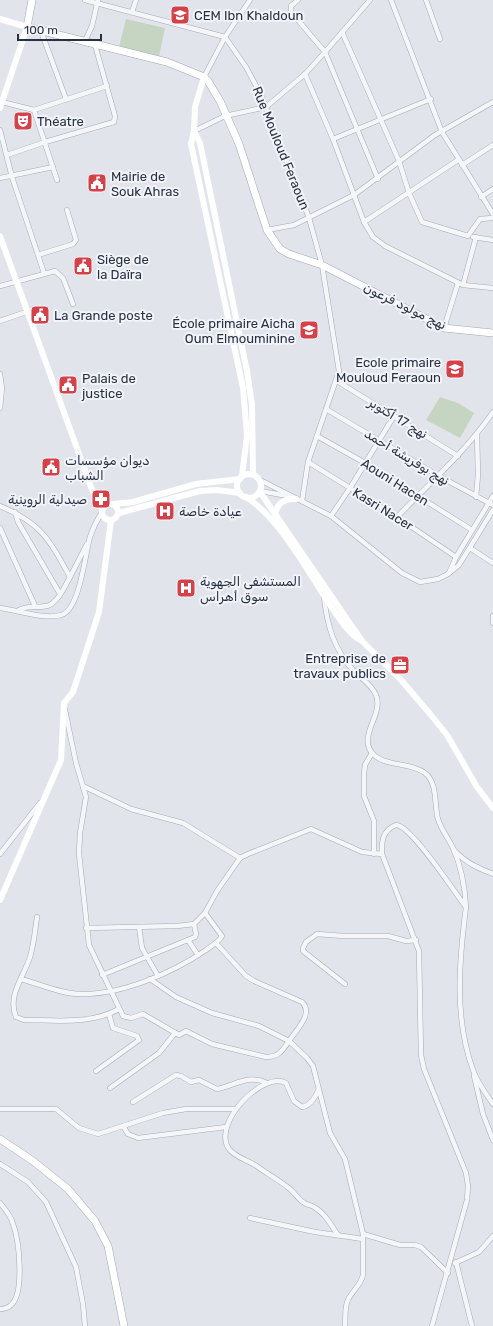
<svg xmlns="http://www.w3.org/2000/svg" width="493" height="1326" font-family="Rubik,'Noto Naskh Arabic',sans-serif">
<style>
.green{fill:#c5d5c2}
.lines{fill:none;stroke-linecap:round;stroke-linejoin:round}
.street-casing{stroke:#a7aab6;stroke-width:5.5}
.primary-casing{stroke:#a0a7b7;stroke-width:8}
.street{stroke:#f5f6f9;stroke-width:4.5}
.secondary{stroke:#fff;stroke-width:6}
.primary{stroke:#fff;stroke-width:7}
.labels{text-anchor:middle;dominant-baseline:central;stroke-width:4;stroke-linejoin:round;paint-order:stroke}
.poi-label{font-size:13px;fill:#293044;stroke:#f1f4f8;text-anchor:start}
.street-label{font-size:13px;fill:#293044;stroke:#f1f4f8}
</style>
<rect width="100%" height="100%" fill="#e2e4eb"/>
<g class="green">
<path d="M126 19 165 28 159 56 119 47Z"/>
<path d="M440 397 458 403 474 413 460 438 426 420Z"/>
</g>
<g class="lines">
<defs>
<g id="street">
<path d="M85 0 225 37 246 67 261 95 309 218 322 265 339 371 308 462 302 501"/>
<path d="M298 0 291 6V12L325 52 378 179"/>
<path d="M391 0 442 132 493 214"/>
<path d="M426 0 440 39"/>
<path d="M132 12 136 0"/>
<path d="M41 31 66 99"/>
<path d="M342 32 399 161 409 193 422 222 468 236 480 219 493 218"/>
<path d="M85 41 92 26 98 0"/>
<path d="M305 74 333 139 364 222 373 237 385 246 463 285 493 288"/>
<path d="M204 77 225 37 250 0"/>
<path d="M2 102 34 110"/>
<path d="M0 130 12 177 44 273"/>
<path d="M194 131 225 116 266 107 305 74 325 52 370 0"/>
<path d="M333 139 431 99"/>
<path d="M7 155 45 142 114 122 115 116 95 45"/>
<path d="M462 165 493 145"/>
<path d="M0 178 53 167"/>
<path d="M57 180 34 110 107 86"/>
<path d="M481 197 493 189"/>
<path d="M364 222 458 160"/>
<path d="M267 230 294 225 354 195 435 135 493 102"/>
<path d="M473 237 493 240"/>
<path d="M38 255 73 244 76 240 67 210"/>
<path d="M463 285 476 237"/>
<path d="M0 286 55 271 63 278 73 304"/>
<path d="M0 321 26 312"/>
<path d="M444 328 458 283"/>
<path d="M0 374 2 388 0 408"/>
<path d="M337 381 458 456"/>
<path d="M326 409 437 475 493 505"/>
<path d="M317 436 365 463 472 530"/>
<path d="M308 462 397 517 456 557"/>
<path d="M260 480 331 516 402 573 420 582 438 579 448 574 459 565 493 510"/>
<path d="M260 491 288 496"/>
<path d="M476 497 478 475 477 434"/>
<path d="M0 506C41 523 49 539 70 577L87 544"/>
<path d="M15 512 18 522 60 594"/>
<path d="M331 516 350 488 394 416"/>
<path d="M397 517C430 483 466 451 493 412"/>
<path d="M0 528 35 606"/>
<path d="M470 548 493 563"/>
<path d="M449 573 456 557 493 496"/>
<path d="M324 597C327 625 334 650 354 671 361 678 372 685 376 695 384 714 358 735 372 753 384 767 411 762 425 773 438 783 434 805 438 819 441 829 448 838 453 848 461 866 465 888 466 907 455 893 411 825 396 825 383 830 381 841 382 854L419 951 421 1055 424 1069 466 1173 468 1186 467 1200 432 1326"/>
<path d="M0 608C17 610 45 620 61 615 80 610 85 554 90 537 93 528 97 520 102 512"/>
<path d="M19 610C28 605 37 608 47 606 58 603 65 586 70 577"/>
<path d="M493 616V623"/>
<path d="M65 710 76 763 86 797 80 833 79 854 89 945 123 1016 131 1018 143 1014 179 1035 186 1031 212 1044 266 1057C279 1057 282 1051 289 1041L307 1058 313 1066 330 1133 345 1159 363 1234V1275C361 1285 352 1291 348 1300 344 1308 346 1317 345 1326"/>
<path d="M372 753 365 765 364 774V796L374 821V854"/>
<path d="M83 786 131 809 183 823 240 858 217 891 205 913"/>
<path d="M455 851C466 863 478 868 493 874"/>
<path d="M0 854 40 803"/>
<path d="M240 858 248 854 311 829 362 852 382 854"/>
<path d="M466 907C459 962 454 1018 473 1070 477 1082 486 1094 493 1104"/>
<path d="M37 917C35 930 34 944 30 957 24 976 7 996 16 1017L24 1020C56 1020 90 1025 119 1009"/>
<path d="M139 927 142 948 158 976"/>
<path d="M188 940 198 955"/>
<path d="M102 975 195 937 196 934 194 924"/>
<path d="M21 979C39 984 61 994 80 994 122 995 172 973 206 950 211 946 219 942 222 936L205 913 194 924 177 926 86 928"/>
<path d="M150 979 176 997 212 1013 259 1026 289 1041C296 1030 314 1014 302 1002L254 981 246 976 216 943"/>
<path d="M345 984 303 951V948L306 942 317 934 344 936H388L406 941 416 940"/>
<path d="M96 1071 139 1040 137 1036 113 1028 109 1014"/>
<path d="M474 1076 483 1114 493 1140"/>
<path d="M110 1088 159 1053 175 1033"/>
<path d="M319 1089C316 1096 310 1106 302 1107L294 1101 286 1083C264 1070 211 1123 229 1149 235 1157 247 1160 255 1165 266 1173 279 1180 290 1189 295 1193 298 1199 303 1202 306 1205 311 1205 314 1207 325 1213 331 1225 338 1235"/>
<path d="M133 1102 176 1075 181 1076 191 1082 199 1080 217 1089C236 1085 248 1074 267 1083"/>
<path d="M0 1109H56L79 1128 98 1134 163 1113 186 1109H235"/>
<path d="M123 1126 128 1134 138 1138 226 1127"/>
<path d="M0 1164 28 1182 46 1202 76 1267 83 1304 85 1326"/>
<path d="M0 1203C6 1210 11 1216 13 1224 19 1240 25 1293 11 1305 8 1308 4 1309 0 1309"/>
<path d="M250 1218 315 1232 363 1239"/>
<path d="M363 1234 400 1245H415L421 1247 448 1273"/>
<path d="M456 1262 472 1326"/>
<path d="M455 1263 479 1252 493 1236"/>
</g>
<g id="primary">
<path d="M32 0 27 27 167 62 204 77 208 81 220 101 239 144 267 230 280 249 289 254 322 265 444 328 493 333"/>
<path d="M0 1139 33 1161 68 1189 95 1221 108 1246 124 1326"/>
</g>
</defs>
<use href="#street" class="street-casing"/>
<use href="#primary" class="primary-casing"/>
<use href="#street" class="street"/>
<g class="secondary">
<path d="M0 19 27 27 0 108"/>
<path d="M204 77 195 107 194 131 191 144 243 388 247 435 242 476"/>
<path d="M194 131 200 143 247 371 252 405 253 474"/>
<path d="M0 236 91 487 97 499 104 507"/>
<circle cx="249" cy="486" r="12"/>
<path d="M260 492 362 641 402 681 431 715 447 735 477 787 493 808"/>
<path d="M246 497C281 519 309 574 332 608 340 619 348 633 360 640"/>
<circle cx="110" cy="512" r="8"/>
<path d="M114 504 133 502 196 484 240 479"/>
<path d="M119 513 200 491 217 490 240 493"/>
<path d="M275 516C276 504 284 498 296 499"/>
<path d="M0 900 61 760 64 703 73 692 99 612 111 520"/>
</g>
<use href="#primary" class="primary"/>
</g>
<defs>
<symbol id="school-square" viewBox="-11 -11 22 22"><rect x="-9" y="-9" width="18" height="18" rx="4" fill="#d54149" stroke="#f1f4f8"/><path d="M0-5L7-2L0 1L-7-2ZM-4 1L0 2.5L4 1V4Q0 6-4 4Z" fill="#fff"/></symbol>
<symbol id="theatre-square" viewBox="-11 -11 22 22"><rect x="-9" y="-9" width="18" height="18" rx="4" fill="#d54149" stroke="#f1f4f8"/><path d="M-5-5.5Q0-4 5-5.5V0Q5 5 0 6Q-5 5-5 0ZM-3.3-2.5H-1v1.5H-3.3ZM1-2.5H3.3v1.5H1ZM-2.8 1Q0 5.5 2.8 1Z" fill="#fff"/></symbol>
<symbol id="civic-square" viewBox="-11 -11 22 22"><rect x="-9" y="-9" width="18" height="18" rx="4" fill="#d54149" stroke="#f1f4f8"/><path d="M-.6-6.5H3V-4.5H.6V-3L4-1V1h2V6H-6V1h2V-1L-.6-3ZM-1.2 2.5V6h2.4V2.5Z" fill="#fff"/></symbol>
<symbol id="pharmacy-square" viewBox="-11 -11 22 22"><rect x="-9" y="-9" width="18" height="18" rx="4" fill="#d54149" stroke="#f1f4f8"/><path d="M-2-6h4v4h4v4h-4v4h-4v-4h-4v-4h4Z" fill="#fff"/></symbol>
<symbol id="hospital-square" viewBox="-11 -11 22 22"><rect x="-9" y="-9" width="18" height="18" rx="4" fill="#d54149" stroke="#f1f4f8"/><path d="M-5-5h3v3.5h4V-5h3V5h-3V1.5h-4V5h-3Z" fill="#fff"/></symbol>
<symbol id="office-square" viewBox="-11 -11 22 22"><rect x="-9" y="-9" width="18" height="18" rx="4" fill="#d54149" stroke="#f1f4f8"/><path d="M-6-3h4V-5.5h4V-3h4V5H-6ZM-1-4.5V-3h2v-1.5ZM-6 0V1H6V0Z" fill="#fff"/></symbol>
</defs>
<g fill-rule="evenodd">
<use href="#school-square" x="169" y="4" width="22" height="22"/>
<use href="#theatre-square" x="12" y="110" width="22" height="22"/>
<use href="#civic-square" x="86" y="172" width="22" height="22"/>
<use href="#civic-square" x="72" y="255" width="22" height="22"/>
<use href="#civic-square" x="29" y="304" width="22" height="22"/>
<use href="#school-square" x="298" y="319" width="22" height="22"/>
<use href="#school-square" x="444" y="358" width="22" height="22"/>
<use href="#civic-square" x="57" y="374" width="22" height="22"/>
<use href="#civic-square" x="40" y="456" width="22" height="22"/>
<use href="#pharmacy-square" x="90" y="488" width="22" height="22"/>
<use href="#hospital-square" x="154" y="500" width="22" height="22"/>
<use href="#hospital-square" x="175" y="577" width="22" height="22"/>
<use href="#office-square" x="389" y="654" width="22" height="22"/>
</g>
<g class="labels">
<g class="poi-label">
<text x="194" y="15">CEM Ibn Khaldoun</text>
<text x="37" y="121">Théatre</text>
<text x="111" y="176">Mairie de<tspan x="111" dy="15">Souk Ahras</tspan></text>
<text x="97" y="259">Siège de<tspan x="97" dy="15">la Daïra</tspan></text>
<text x="54" y="315">La Grande poste</text>
<text x="295" y="323" text-anchor="end">École primaire Aicha<tspan x="295" dy="15">Oum Elmouminine</tspan></text>
<text x="441" y="362" text-anchor="end">Ecole primaire<tspan x="441" dy="15">Mouloud Feraoun</tspan></text>
<text x="82" y="378">Palais de<tspan x="82" dy="15">justice</tspan></text>
<text x="65" y="460">ديوان مؤسسات<tspan x="65" dy="15">الشباب</tspan></text>
<text x="87" y="499" text-anchor="end">صيدلية الروينية</text>
<text x="179" y="511">عيادة خاصة</text>
<text x="200" y="581">المستشفى الجهوية<tspan x="200" dy="15">سوق أهراس</tspan></text>
<text x="386" y="658" text-anchor="end">Entreprise de<tspan x="386" dy="15">travaux publics</tspan></text>
</g>
<g class="street-label">
<text transform="translate(281 148) rotate(68)">Rue Mouloud Feraoun</text>
<text transform="translate(405 306) rotate(26)">نهج مولود فرعون</text>
<text transform="translate(398 418) rotate(31)">نهج 17 أكتوبر</text>
<text transform="translate(407 457) rotate(31)">نهج بوفريشة أحمد</text>
<text transform="translate(395 482) rotate(32)">Aouni Hacen</text>
<text transform="translate(383 509) rotate(32)">Kasri Nacer</text>
</g>
</g>
<path d="M18 34v6h83v-6" fill="none" stroke="#293044" stroke-width="2"/>
<text x="24" y="34" font-size="12" fill="#293044" stroke="#f1f4f8" stroke-width="3" paint-order="stroke">100 m</text>
</svg>
